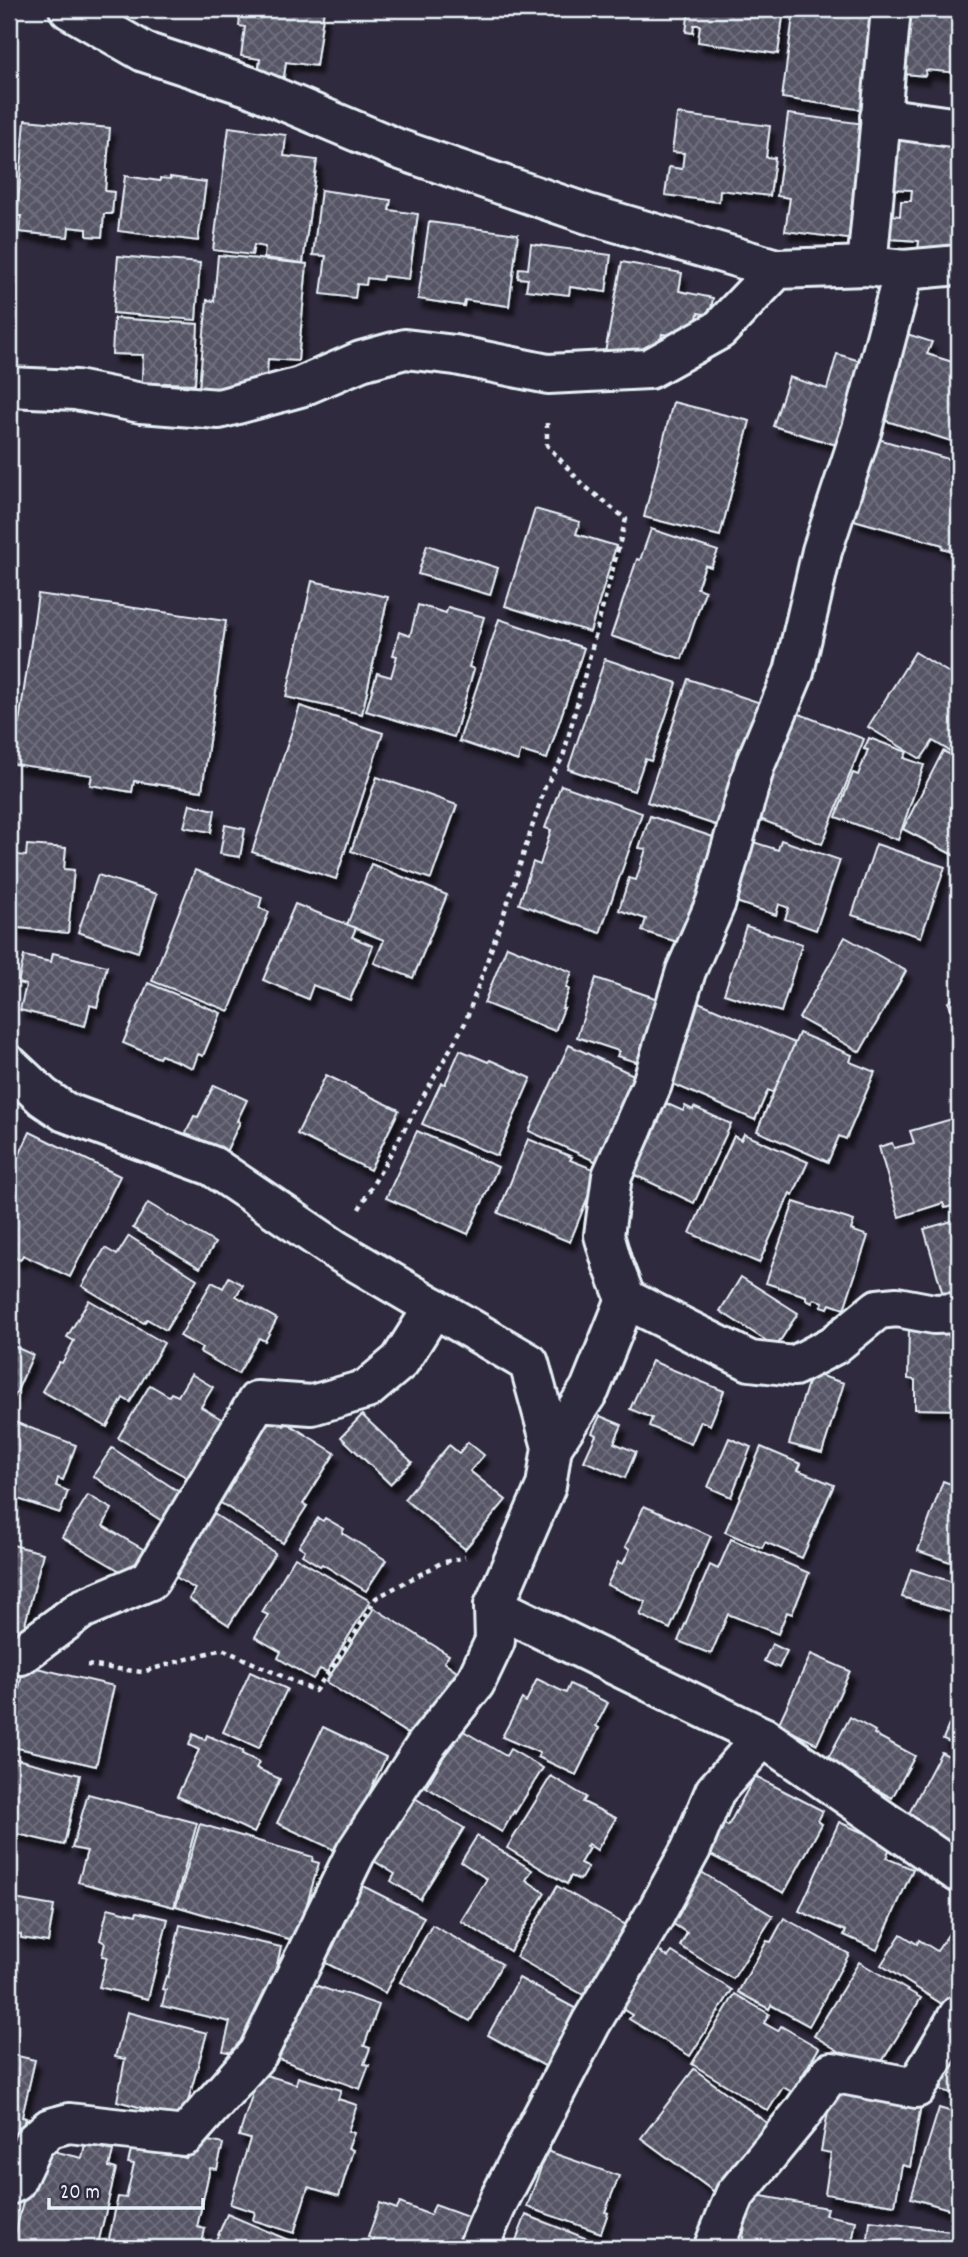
<svg xmlns="http://www.w3.org/2000/svg" width="968" height="2257" font-family="Dekko,sans-serif">
<style>
.building{fill:url(#building-cross-hatch);stroke:#e8f1f8;stroke-width:2;filter:url(#shadow)}
.lines{fill:none;stroke-linecap:round;stroke-linejoin:round}
.minor-casing{stroke:#e8f1f8;stroke-width:44}
.path{stroke:#e8f1f8;stroke-width:4.5;stroke-dasharray:5 5;stroke-linecap:butt}
.minor{stroke:#2f2a3d;stroke-width:38}
</style>
<defs>
<pattern id="building-cross-hatch" width="8" height="8" patternUnits="userSpaceOnUse" patternTransform="scale(1.75)"><rect width="8" height="8" fill="#575565"/><path d="M0 0l8 8M0 8l8-8" fill="none" stroke="#6f6e7c"/></pattern>
<filter id="shadow"><feDropShadow dx="4.5" dy="8" stdDeviation="2" flood-color="#0009"/></filter>
</defs>
<rect width="100%" height="100%" fill="#2f2a3d"/>
<filter id="ink" filterUnits="userSpaceOnUse"><feTurbulence type="fractalNoise" baseFrequency=".0143" numOctaves="2"/><feDisplacementMap in="SourceGraphic" scale="14" xChannelSelector="R" yChannelSelector="G"/><feConvolveMatrix kernelMatrix="1 2 1 2 8 2 1 2 1" color-interpolation-filters="sRGB"/></filter>
<g filter="url(#ink)">
<g class="building">
<path d="M241 9H324L316 66 286 62 284 77 258 74 260 59 241 56 245 27 239 26Z"/>
<path d="M689 9H784L778 54 698 42 700 25H694L693 33 686 32Z"/>
<path d="M794 9H878L871 111 782 98Z"/>
<path d="M896 9H959V73L926 70 925 76 894 73Z"/>
<path d="M677 114 770 126 766 157 775 158 770 196 720 190 719 202 665 195 669 167 682 169 684 153 672 152Z"/>
<path d="M788 114 873 125 855 240 785 231 790 198 777 196Z"/>
<path d="M25 120 110 128 105 191 114 192 112 214H104L102 237 87 236V229L69 227 68 237 19 232 21 216H17Z"/>
<path d="M229 127 286 135 284 156 317 160 303 263 264 258 265 247 254 245 252 255 213 250Z"/>
<path d="M894 131 959 134V255L918 253 919 241 890 239 892 215 900 216 901 201H911L912 190 891 189Z"/>
<path d="M125 176 160 181V178L170 179V177L206 182 198 241 118 231Z"/>
<path d="M321 190 391 200 389 210 418 214 409 279 383 276 382 280 367 278 366 285 357 284 355 298 321 294 326 256 313 255Z"/>
<path d="M429 222 518 234 509 306 465 300 464 306 418 299Z"/>
<path d="M531 244 611 255 606 292 570 287 569 295 526 290 528 279 518 278 519 268 528 269Z"/>
<path d="M218 255 307 264 298 361 268 359 266 388 253 394 199 389 207 300 214 301Z"/>
<path d="M118 256 200 263 196 320 113 313Z"/>
<path d="M622 262 682 273 679 291 713 298 710 315 698 313 693 339 662 334 658 353 604 358Z"/>
<path d="M114 318 198 324 195 384 164 383V398L141 397 143 355 112 354Z"/>
<path d="M904 333 932 342 927 354 959 364V412L951 441 877 418Z"/>
<path d="M837 354 870 364 843 447 773 426 789 377 827 389Z"/>
<path d="M673 402 750 421 720 536 644 517Z"/>
<path d="M878 439 959 462V553L942 548 943 545 854 520Z"/>
<path d="M535 509 580 522 576 534 616 546 590 632 505 606Z"/>
<path d="M651 529 718 551 711 567 705 565 697 588 705 591 682 659 611 636 637 559 640 560Z"/>
<path d="M427 545 498 568 490 595 418 574Z"/>
<path d="M312 581 388 597 362 714 286 697Z"/>
<path d="M38 594 226 621 202 791 134 781 132 792 90 785 92 775 13 764Z"/>
<path d="M418 605 446 613 448 607 484 617 469 667 474 669 454 737 366 711 377 673 391 677 397 656 393 655 399 632 410 636Z"/>
<path d="M499 619 584 648 547 759 521 751 518 761 459 741Z"/>
<path d="M915 652 959 679V742L953 753 933 741 921 759 868 727Z"/>
<path d="M605 659 677 683 651 761 645 759 634 791 568 769Z"/>
<path d="M688 679 770 706 724 828 647 802Z"/>
<path d="M300 706 383 733 336 879 252 852Z"/>
<path d="M797 713 864 739 822 844 745 813 774 743 784 747Z"/>
<path d="M869 738 907 752 904 758 924 765 898 840 836 817 853 773 858 775 868 750 864 749Z"/>
<path d="M943 751 959 759V858L903 829Z"/>
<path d="M377 777 457 805 431 879 351 851Z"/>
<path d="M561 785 642 813 600 933 519 904 533 862 540 865 551 830 545 828Z"/>
<path d="M190 804 215 810 211 832 184 827Z"/>
<path d="M650 816 722 840 687 945 642 931 646 919 619 910 629 878 636 880 646 849 639 848Z"/>
<path d="M225 825 245 829 240 857 220 854Z"/>
<path d="M744 839 778 850 781 840 840 860 816 930 785 919 789 908 779 904 776 915 724 898Z"/>
<path d="M876 844 945 867 921 937 852 915Z"/>
<path d="M27 845 66 848 64 869 74 870 68 933 9 927V854L26 856Z"/>
<path d="M371 864 447 895 413 978 374 963 384 940 347 925Z"/>
<path d="M195 870 262 897 259 908 269 912 229 1011 152 981Z"/>
<path d="M98 875 157 894 138 952 78 932Z"/>
<path d="M295 904 356 928 352 937 373 946 350 1000 313 985 308 999 263 980Z"/>
<path d="M746 926 802 944 781 1012 724 994Z"/>
<path d="M845 937 906 971 860 1052 799 1018Z"/>
<path d="M507 946 572 972 566 988 569 989 562 1008H564L555 1031 484 1003Z"/>
<path d="M53 953 107 966 97 1007 90 1005 85 1026 20 1010 26 985 18 983 24 956 51 962Z"/>
<path d="M596 978 658 999 651 1020 659 1024 646 1065 617 1056 619 1051 577 1037Z"/>
<path d="M148 983 221 1013 203 1056 198 1054 193 1068 161 1055 159 1058 123 1043Z"/>
<path d="M959 995V1032L953 1022 957 1020 948 1002Z"/>
<path d="M689 998 795 1043 774 1093 768 1090 755 1120 655 1076Z"/>
<path d="M799 1033 852 1055 850 1062 875 1072 846 1139 839 1136 828 1162 757 1131Z"/>
<path d="M569 1045 649 1082 608 1167 529 1131Z"/>
<path d="M460 1050 488 1062 490 1060 531 1078 497 1156 422 1124 441 1083 445 1084Z"/>
<path d="M326 1075 399 1110 370 1170 297 1134Z"/>
<path d="M214 1085 247 1100 237 1121 240 1122 225 1154 185 1135 194 1116 198 1117Z"/>
<path d="M652 1097 683 1111 685 1106 693 1110 694 1107 731 1124 694 1203 618 1167Z"/>
<path d="M959 1117V1204L945 1208 943 1203 899 1217 879 1147 892 1143 894 1148 914 1143 910 1131Z"/>
<path d="M417 1131 498 1167 468 1234 386 1198Z"/>
<path d="M30 1132 120 1176 70 1277 23 1255 20 1260 9 1255V1177Z"/>
<path d="M744 1134 808 1162 793 1195 790 1193 759 1263 690 1233 734 1136 741 1140Z"/>
<path d="M528 1139 572 1157 570 1160 603 1173 592 1199 588 1197 570 1242 498 1213Z"/>
<path d="M794 1202 854 1221 851 1230 868 1236 844 1309 830 1304 828 1308 821 1306 823 1302 814 1299 812 1303 806 1300V1296L766 1283Z"/>
<path d="M148 1203 215 1243 200 1268 133 1228Z"/>
<path d="M959 1219V1302L946 1305 924 1229Z"/>
<path d="M129 1236 197 1279 166 1330 147 1319 144 1323 82 1286 105 1248 117 1255Z"/>
<path d="M229 1277 243 1285 236 1296 277 1319 265 1341 259 1338 238 1374 200 1352 202 1348 180 1336 212 1282 223 1288Z"/>
<path d="M741 1277 798 1313 776 1347 720 1311Z"/>
<path d="M89 1300 164 1343 130 1402 123 1398 107 1427 42 1391 59 1362 62 1363 74 1341 67 1337Z"/>
<path d="M909 1326 950 1327 949 1337H959V1410L915 1409V1380L908 1379Z"/>
<path d="M9 1344 33 1355 9 1409Z"/>
<path d="M652 1361 724 1391 710 1425 701 1421 691 1444 649 1426 652 1418 630 1409Z"/>
<path d="M811 1373 844 1383 822 1453 789 1444Z"/>
<path d="M191 1374 213 1387 201 1407 230 1424 195 1482 118 1438 150 1385 169 1396 171 1393 178 1396Z"/>
<path d="M262 1412 284 1426 287 1423 335 1453 303 1504 307 1506 283 1543 207 1494Z"/>
<path d="M362 1415 412 1462 390 1484 341 1437Z"/>
<path d="M600 1416 622 1425 614 1443 636 1452 625 1478 584 1461 596 1435 592 1433Z"/>
<path d="M9 1420 76 1445 63 1480 58 1478 56 1486 68 1491 60 1513 9 1496V1473L12 1465 9 1464Z"/>
<path d="M729 1438 751 1447 731 1497 708 1487Z"/>
<path d="M468 1442 484 1455 470 1471 506 1500 465 1549 404 1499 449 1445 459 1453Z"/>
<path d="M761 1447 801 1464 798 1470 834 1485 802 1558 765 1542 762 1548 725 1532Z"/>
<path d="M112 1448 187 1497 168 1525 93 1476Z"/>
<path d="M943 1481 959 1487V1565L918 1551Z"/>
<path d="M88 1495 112 1509 103 1526 150 1553 134 1579 62 1537Z"/>
<path d="M644 1506 711 1536 670 1629 640 1615 646 1602 607 1585 618 1562 623 1564 630 1549 625 1547Z"/>
<path d="M203 1507 275 1553 229 1625 189 1599 195 1589 163 1569Z"/>
<path d="M318 1518 323 1521 325 1518 344 1529 342 1533 386 1560 366 1591 322 1564 320 1566 302 1555 305 1550 299 1546Z"/>
<path d="M731 1539 809 1573 792 1614 787 1612 778 1634 728 1614 711 1654 678 1641 710 1565 718 1569Z"/>
<path d="M9 1544 43 1553 20 1644 9 1641Z"/>
<path d="M295 1557 370 1601 327 1672 320 1669 313 1679 278 1658 281 1652 255 1637 268 1615 262 1612Z"/>
<path d="M911 1569 959 1584V1614L902 1597Z"/>
<path d="M374 1608 449 1655 444 1662 460 1673 450 1690 445 1687 413 1737 326 1682Z"/>
<path d="M772 1644 787 1651 779 1668 764 1661Z"/>
<path d="M811 1654 850 1671 817 1744 778 1725Z"/>
<path d="M24 1665 114 1686 96 1766 9 1746V1734Z"/>
<path d="M250 1672 287 1689 259 1748 223 1732Z"/>
<path d="M537 1679 566 1693 570 1684 608 1703 596 1726 599 1728 576 1775 538 1757 540 1753 502 1737 522 1699 526 1702Z"/>
<path d="M959 1701V1746L943 1739Z"/>
<path d="M850 1717 875 1731 874 1734 915 1756 892 1798 826 1762Z"/>
<path d="M323 1727 386 1757 341 1853 277 1823Z"/>
<path d="M460 1729 506 1756 510 1749 543 1768 515 1813 514 1811 502 1832 426 1787Z"/>
<path d="M193 1734 205 1740 207 1735 243 1751 242 1754 259 1762 256 1768 280 1779 254 1833 177 1796 199 1750 189 1745Z"/>
<path d="M941 1752 959 1761V1779L950 1797 959 1802V1847L906 1819Z"/>
<path d="M12 1758 80 1775 64 1845 9 1832V1771Z"/>
<path d="M551 1776 586 1797 583 1802 616 1818 597 1850 588 1844 586 1847 589 1848 580 1863 588 1867 580 1880 571 1876 567 1884 507 1848Z"/>
<path d="M755 1776 823 1811 818 1821 822 1824 784 1893 707 1853 723 1823 728 1826Z"/>
<path d="M405 1792 464 1828 420 1899 391 1881 395 1874 366 1856Z"/>
<path d="M88 1794 197 1823 174 1907 78 1882 87 1851 72 1848Z"/>
<path d="M839 1822 891 1845 886 1858 913 1869 877 1950 844 1935 846 1931 799 1911Z"/>
<path d="M200 1824 313 1857 312 1861 319 1863 297 1937H292V1940L176 1906Z"/>
<path d="M477 1836 532 1870 526 1880 545 1893 510 1951 461 1921 487 1879 461 1862Z"/>
<path d="M698 1870 773 1916 733 1979 680 1946 687 1933 666 1919Z"/>
<path d="M355 1882 424 1917 385 1993 316 1958Z"/>
<path d="M557 1886 635 1930 594 2001 516 1957Z"/>
<path d="M9 1898 54 1906 48 1942 21 1938V1934L9 1932Z"/>
<path d="M108 1908 136 1915 137 1912 168 1919 148 1999 99 1987 107 1957 102 1956 105 1943 100 1940Z"/>
<path d="M784 1918 849 1954 809 2026 771 2005 769 2009 738 1992 767 1941 771 1942Z"/>
<path d="M180 1925 281 1947 262 2030 252 2057 223 2051 230 2022 162 2006 166 1990 162 1989 166 1976 168 1977Z"/>
<path d="M432 1925 502 1964 470 2021 400 1982Z"/>
<path d="M954 1926 959 1929V2001L953 2011 881 1965 901 1934 917 1944 919 1940 937 1951Z"/>
<path d="M652 1946 668 1957 672 1952 732 1990 690 2056 629 2019 632 2015 616 2005Z"/>
<path d="M859 1962 921 1998 875 2073 814 2036Z"/>
<path d="M519 1978 582 2012 550 2069 488 2035Z"/>
<path d="M304 1981 340 1994 341 1992 379 2005 364 2046 370 2048 364 2064 369 2065 360 2089 268 2055Z"/>
<path d="M735 1994 769 2014 764 2023 778 2031 781 2026 819 2048 792 2092 783 2087 768 2111 692 2064Z"/>
<path d="M127 2012 207 2033 183 2119 117 2101 125 2059 115 2057Z"/>
<path d="M954 2038 959 2039V2095L941 2090Z"/>
<path d="M9 2054 35 2060 22 2117 26 2118 9 2178Z"/>
<path d="M694 2069 767 2123 716 2193 641 2138Z"/>
<path d="M259 2073 296 2084 298 2077 341 2090 338 2099 357 2105 348 2131 354 2133 348 2148 353 2150 339 2196 308 2187 294 2233 253 2220 255 2212 230 2204 250 2139 239 2136Z"/>
<path d="M832 2089 921 2105 910 2167 902 2165 895 2205 825 2194 831 2153 821 2151Z"/>
<path d="M939 2108 959 2114V2212L911 2198Z"/>
<path d="M190 2137 223 2144 217 2169 210 2168 197 2227 205 2229 201 2248H107L118 2197 126 2198 134 2164 128 2163 132 2146 186 2158Z"/>
<path d="M85 2144 113 2151 109 2167 116 2169 97 2248H12L36 2147 82 2158Z"/>
<path d="M547 2151 619 2176 605 2212 608 2213 601 2233 527 2207Z"/>
<path d="M751 2194 827 2208 825 2215 856 2221 851 2248H741Z"/>
<path d="M380 2203 397 2209 400 2203 430 2215 435 2205 468 2217 456 2248H370L374 2239 368 2237Z"/>
<path d="M227 2214 307 2248 213 2247Z"/>
<path d="M526 2215 593 2241 590 2248H513Z"/>
<path d="M870 2221 959 2232V2248H867Z"/>
</g>
<g class="lines">
<defs>
<g id="minor">
<path d="M69 9 144 52 248 86 398 149 588 214 777 269"/>
<path d="M880 117 959 128"/>
<path d="M867 266 891 9"/>
<path d="M9 387 76 390 141 403 219 409 300 387 361 361 405 349 455 355 548 374 649 369 719 330 777 269 867 266 904 270 959 265"/>
<path d="M9 1065 43 1097 65 1112 212 1166 336 1250 529 1363 552 1447 546 1486 494 1606 763 1737 959 1873"/>
<path d="M626 1299 750 1361 794 1366 834 1345 878 1309 897 1307 934 1314 959 1313"/>
<path d="M552 1447 590 1389 626 1299 612 1263 604 1235 612 1176 652 1084 686 971 716 902 755 765 794 672 822 551 862 429 904 270"/>
<path d="M9 1652 20 1655 82 1609 150 1580 257 1401 312 1405 367 1389 400 1361 434 1307"/>
<path d="M9 2185 15 2182 34 2142 50 2128 69 2123 185 2136 258 2053 356 1852 426 1745 475 1683 495 1641 494 1606"/>
<path d="M478 2248 499 2200 591 2023 656 1913 691 1849 715 1791 763 1737"/>
<path d="M717 2248 715 2244 735 2195 802 2113 831 2072 916 2088 959 2015"/>
</g>
</defs>
<use href="#minor" class="minor-casing"/>
<g class="path">
<path d="M359 1209 465 1023 506 908 545 787 563 757 626 519 582 484 547 445V419"/>
<path d="M87 1665 142 1672 222 1649 315 1691 348 1645 376 1598 441 1563 465 1557"/>
</g>
<use href="#minor" class="minor"/>
</g>
</g>
<rect width="968" height="2257" fill="none" stroke="#2f2a3d" stroke-width="35"/>
<rect x="18" y="18" width="933" height="2222" fill="none" stroke="#e8f1f8" stroke-width="2.5" filter="url(#ink)"/>
<path d="M49 2198v10h154v-10" fill="none" stroke="#e8f1f8" stroke-width="3.5"/>
<text x="60" y="2198" font-size="21" fill="#e8f1f8" stroke="#2f2a3d" stroke-width="5" paint-order="stroke">20 m</text>
</svg>
